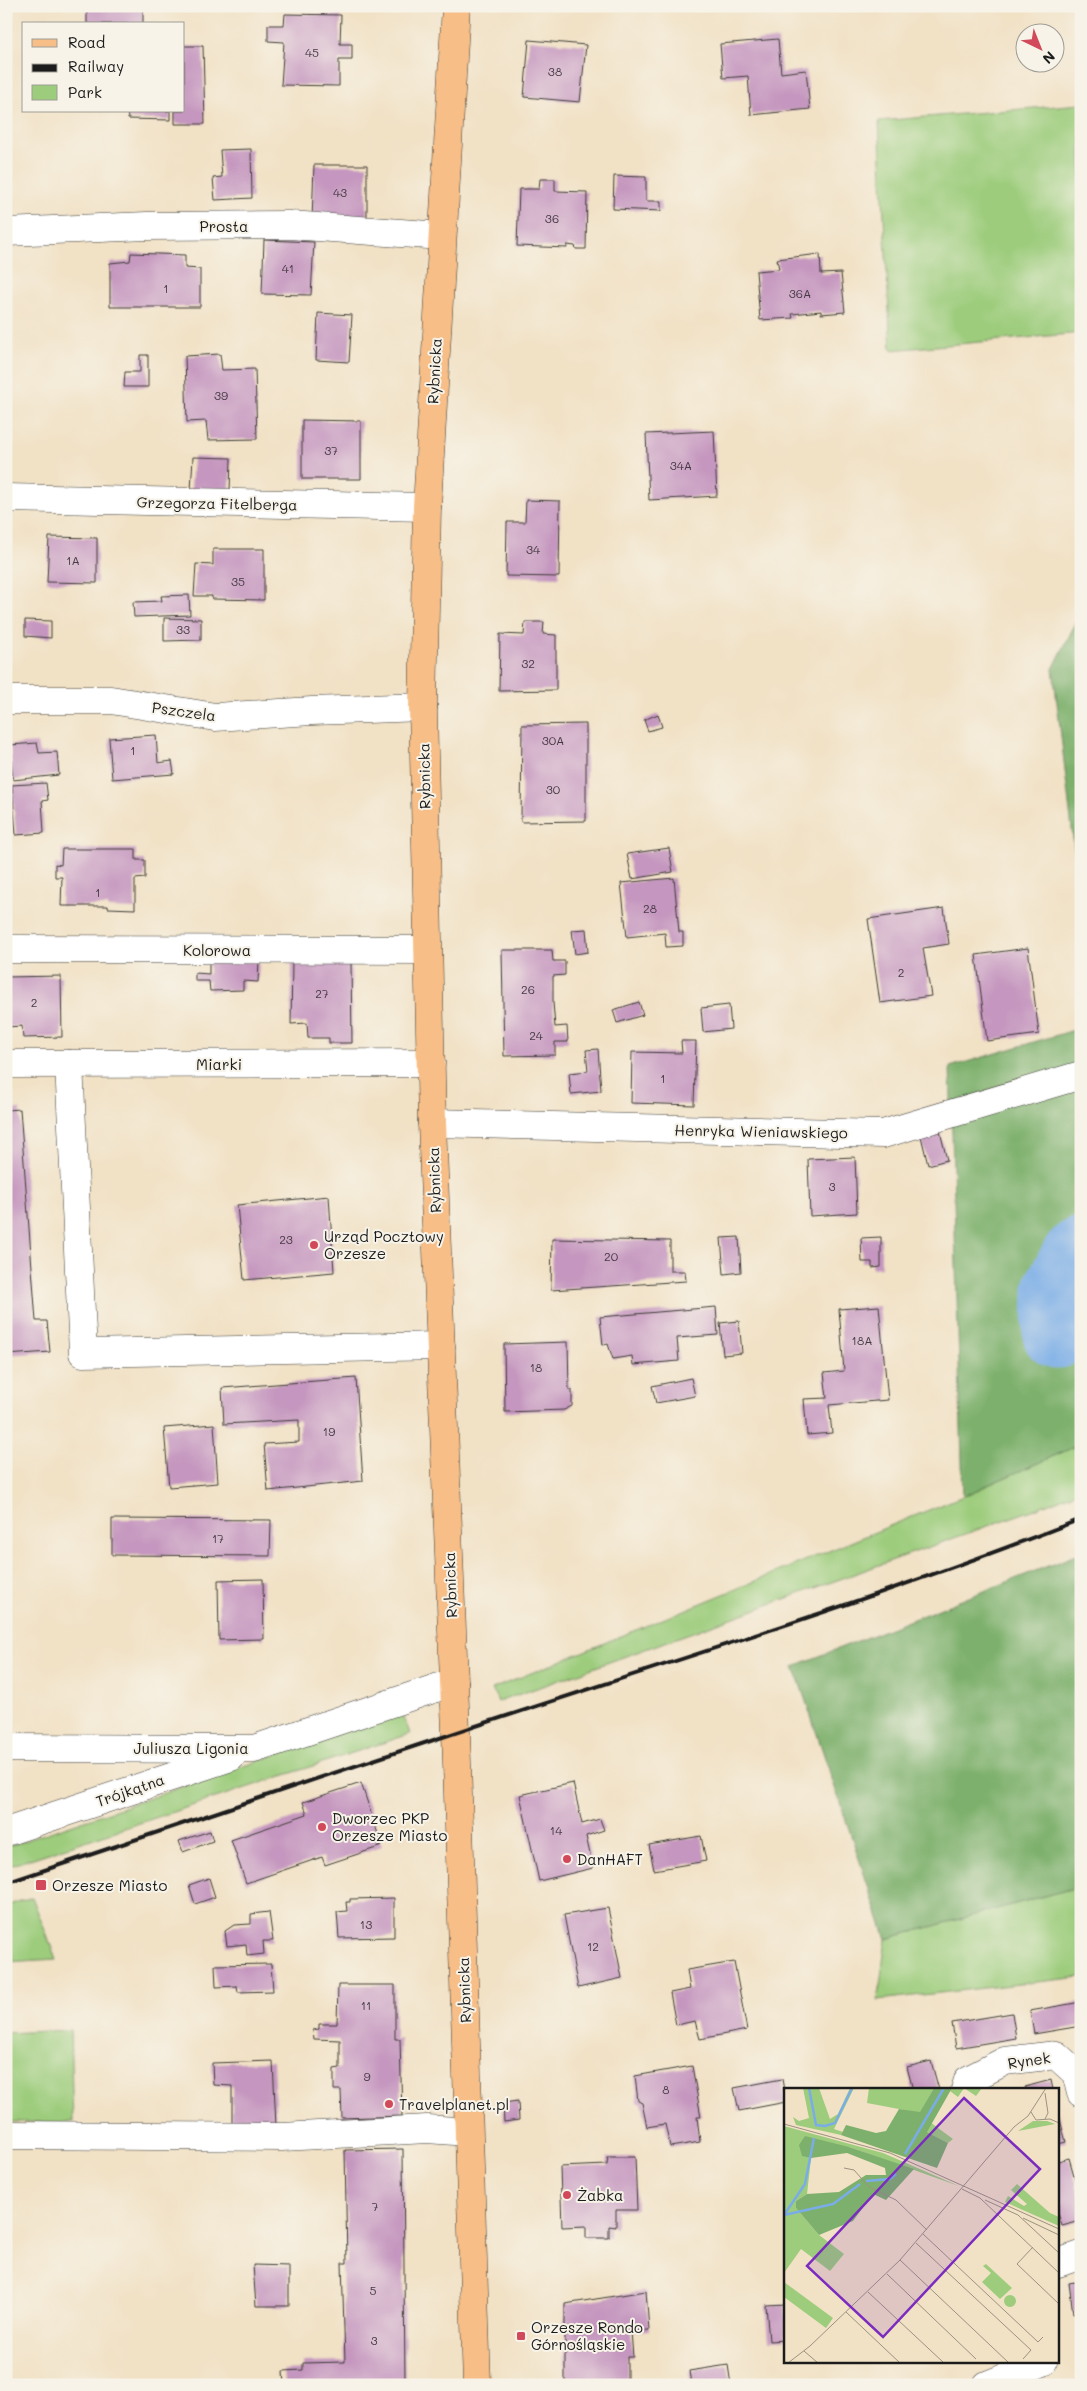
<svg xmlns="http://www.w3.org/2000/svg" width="1087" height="2391" font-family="Mali,sans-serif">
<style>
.green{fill:#9ccc7c;stroke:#5c744c}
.forest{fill:#7db06c;stroke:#4c6644}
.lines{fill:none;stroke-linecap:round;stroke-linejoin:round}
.river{stroke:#7aade7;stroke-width:69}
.building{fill:#c596bf}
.minor-casing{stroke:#3c3a35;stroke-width:29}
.major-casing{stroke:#3c3a35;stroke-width:29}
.minor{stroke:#fff;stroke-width:28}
.major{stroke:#f7be87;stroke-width:28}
.rail{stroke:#1c1c1c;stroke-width:4}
.poi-dot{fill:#d1495b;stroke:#f7f3e8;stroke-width:2}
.labels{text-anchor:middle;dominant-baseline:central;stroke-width:4;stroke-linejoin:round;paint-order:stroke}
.number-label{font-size:12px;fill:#463a45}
.street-label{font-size:15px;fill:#1c1c1c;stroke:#f7f3e8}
.poi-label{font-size:15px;fill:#1c1c1c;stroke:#f7f3e8;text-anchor:start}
.inset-river{fill:none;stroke:#7aade7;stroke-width:2.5}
.inset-road{fill:none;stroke:#9c9281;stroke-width:1}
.view{fill:#7b2cbf;fill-opacity:0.15;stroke:#7b2cbf;stroke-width:2.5}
.inset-edge{fill:none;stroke:#1c1c1c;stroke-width:2.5}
</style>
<rect width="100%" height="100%" fill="#f7f3e8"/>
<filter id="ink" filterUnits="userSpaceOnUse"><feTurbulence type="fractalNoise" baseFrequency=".02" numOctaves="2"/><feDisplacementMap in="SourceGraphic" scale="10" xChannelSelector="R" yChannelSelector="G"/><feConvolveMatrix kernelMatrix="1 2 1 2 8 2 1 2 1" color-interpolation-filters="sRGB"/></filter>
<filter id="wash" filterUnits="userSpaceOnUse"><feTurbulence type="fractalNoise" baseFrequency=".0096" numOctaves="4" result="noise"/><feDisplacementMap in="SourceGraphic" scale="20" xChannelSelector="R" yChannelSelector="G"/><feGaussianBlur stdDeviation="1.12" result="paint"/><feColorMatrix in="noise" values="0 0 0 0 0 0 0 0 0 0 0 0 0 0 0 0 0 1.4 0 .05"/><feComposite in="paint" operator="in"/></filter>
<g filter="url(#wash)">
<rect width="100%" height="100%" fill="#f1e1c5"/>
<g class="green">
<path d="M1081 104V333L891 350 879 121Z"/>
<path d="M1081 1444V1490L1035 1509 498 1702 492 1689 963 1496Z"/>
<path d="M402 1712 410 1734 6 1867V1847Z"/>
<path d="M1081 1886V1977L878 2000 886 1939Z"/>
<path d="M32 1897 56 1959 6 1962V1906Z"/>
<path d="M70 2030 73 2122H6V2033Z"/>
</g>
<g class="forest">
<path d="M1081 612V905L1053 669Z"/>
<path d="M1081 1028V1444L963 1496 950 1067Z"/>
<path d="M1081 1553V1886L886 1939 794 1666Z"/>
</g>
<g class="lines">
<path class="river" d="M1057 1334 1058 1289 1076 1256 1081 1251"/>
</g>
<g id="blocks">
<g class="building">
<rect x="87" y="6" width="56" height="18"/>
<path d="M285 14 341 15 340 44H352V60H339V86L281 85 284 42 268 41V25H284Z"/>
<path d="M778 39 781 73 806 70 810 109 751 115 748 76 723 78 720 44Z"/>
<path d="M529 40 586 45 580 102 524 97Z"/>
<path d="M184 46H203L205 124H175V111H184Z"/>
<path d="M127 111H170V120L128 119Z"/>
<path d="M251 149 252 198 215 200 213 178 222 177 220 150Z"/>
<path d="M314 165H367V222L312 220Z"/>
<path d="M614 176 646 177V201H661V211L613 209Z"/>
<path d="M540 179H555V191L587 192 586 249H576L575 246 567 245V248L517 246 519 189H539Z"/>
<path d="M264 240 314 242 311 295 262 294Z"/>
<path d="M131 253 185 255V268L200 269V307H110V263L130 261Z"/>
<path d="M820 254 821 274 841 273 845 312 821 314V311L792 314 793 318 760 320 756 271 779 269 777 259Z"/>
<path d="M318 313 352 315 349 362 316 360Z"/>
<path d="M220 354 222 370 255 369 257 439 208 440 206 421 187 422 185 356Z"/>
<path d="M140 355H148V387H124L125 372H140Z"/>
<path d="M302 420 361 421V479H302Z"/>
<path d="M714 431 717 496 649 500 646 434Z"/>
<path d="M193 457 231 458 230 491 191 490Z"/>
<path d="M526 500 560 501 559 577 506 576 507 522H525Z"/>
<path d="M49 537 97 538V583L47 582Z"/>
<path d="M213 549H264V600L212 599V596H194L196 564 213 565Z"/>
<path d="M189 595 190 615 134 617 133 602 162 601 161 596Z"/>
<path d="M164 618 201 619V640L164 641Z"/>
<path d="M25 620 51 621V638L25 636Z"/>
<path d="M525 622H544L543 634 556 635V690L499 691 500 634 524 635Z"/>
<path d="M658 714 662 727 648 731 644 720Z"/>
<path d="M586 724V821L521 822 522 725Z"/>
<path d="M156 735 158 763 172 761 174 774 112 779 109 738Z"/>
<path d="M37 743 39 753 57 752 59 775 13 780 10 745Z"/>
<path d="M46 783 48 800 42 801 44 833 16 835 12 785Z"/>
<path d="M669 848 673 872 632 879 627 854Z"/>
<path d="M62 849H136V860H145V878L135 879V909L108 908V906H61L62 877H55V864L61 865Z"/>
<path d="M674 878 679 932H683V946L666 947 665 933 627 937 621 883Z"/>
<path d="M944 908 949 944 923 948 931 996 880 1003 868 919Z"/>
<path d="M586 929 588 952 575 954 572 930Z"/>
<path d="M1028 948 1039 1034 987 1041 976 955Z"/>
<path d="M502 950H552L553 961H565V975L553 976V1002L555 1027 567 1026 568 1042H555V1055L504 1056Z"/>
<path d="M209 958 259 960 258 982 243 981V990L210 991 209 981H195V973L209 974Z"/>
<path d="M292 962 351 963 352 1043H329V1038H308L307 1023 291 1024Z"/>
<path d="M61 976 62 1037 23 1038 22 1026 6 1027V977Z"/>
<path d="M639 1002 643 1015 617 1023 613 1010Z"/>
<path d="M729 1005 731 1029 703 1032 701 1008Z"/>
<path d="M681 1041H696L694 1105 631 1103 632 1052 682 1053Z"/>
<path d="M598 1049 601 1091 571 1094 569 1073 588 1071 586 1050Z"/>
<path d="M20 1109 36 1321H47L50 1352 6 1355V1110Z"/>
<path d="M939 1127 947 1160 928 1165 920 1132Z"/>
<path d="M855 1157 857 1213 810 1216 808 1159Z"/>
<path d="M329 1196 334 1272 244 1280 237 1205Z"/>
<path d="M739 1237 741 1272 724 1274 721 1238Z"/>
<path d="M881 1237V1267L872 1268V1262H862L861 1238Z"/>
<path d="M552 1239 670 1241V1271H685L686 1281 551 1290Z"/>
<path d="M879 1306 888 1400 829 1405 832 1433 807 1435 804 1399 827 1398 824 1373 844 1371 839 1309Z"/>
<path d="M716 1307 718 1335 677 1338 679 1361 633 1365 632 1356 613 1359 608 1344 603 1345 600 1317Z"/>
<path d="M739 1321 742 1353 723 1355 720 1323Z"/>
<path d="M568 1342 569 1390H572V1406L564 1410 505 1412 504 1344Z"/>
<path d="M356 1378 363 1481 268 1491 264 1444 299 1442V1420L224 1424 222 1388Z"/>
<path d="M691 1378 695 1396 656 1403 652 1386Z"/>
<path d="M214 1424 218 1483 169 1487 164 1428Z"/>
<path d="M112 1519 271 1520 270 1556 112 1555Z"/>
<path d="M263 1579 264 1639 219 1640 218 1580Z"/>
<path d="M361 1783 382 1846 325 1865 322 1857 246 1883 231 1840 307 1814 303 1802Z"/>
<path d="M573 1783 582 1824 600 1819 604 1830 586 1836 593 1868 539 1881 520 1795Z"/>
<path d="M210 1831 213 1841 183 1852 179 1841Z"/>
<path d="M701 1836 706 1861 654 1870 649 1845Z"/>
<path d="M209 1878 215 1897 195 1904 189 1885Z"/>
<path d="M394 1898V1937L339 1938 337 1912 347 1911 346 1902H350V1899Z"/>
<path d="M608 1908 622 1978 578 1988 564 1915Z"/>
<path d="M269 1912 273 1941H263L264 1954 247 1956 246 1944 227 1946 225 1931 234 1925 251 1924V1914Z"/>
<path d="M734 1962 747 2030 700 2039 695 2021 676 2025 670 1993 690 1989 687 1970Z"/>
<path d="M271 1964 273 1991 238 1992 237 1986 216 1987 215 1965Z"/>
<path d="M338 1985H395V2039H400L402 2116 342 2118 341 2090H334V2069L340 2068V2040L314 2039 313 2030 319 2029V2024H337Z"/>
<path d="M1081 2002V2026L1034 2034 1030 2011Z"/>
<path d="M1012 2013 1016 2038 956 2048 952 2023Z"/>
<path d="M273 2061 276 2127 232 2128V2086L213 2085 212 2063Z"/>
<path d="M931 2061 939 2090H913L907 2067Z"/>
<path d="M692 2066 701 2117H697L700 2142 670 2147 665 2124 647 2127 642 2103 638 2101 635 2076Z"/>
<path d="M782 2079 786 2102 739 2111 734 2088Z"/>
<path d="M1051 2080 1053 2090H1026L1025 2087Z"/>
<path d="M518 2101 519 2120 504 2122 503 2103Z"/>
<path d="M1058 2112 1066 2142 1058 2144Z"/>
<path d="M403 2149 405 2385H284L283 2371 303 2370V2363L345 2362 342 2263H347L345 2150Z"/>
<path d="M608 2157H635L637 2210H616V2227L609 2226V2238H586V2226L562 2227 560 2167 607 2165Z"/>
<path d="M1069 2158 1081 2200V2221L1062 2226 1058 2213V2161Z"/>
<path d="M253 2265 289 2266V2306H256Z"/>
<path d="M1081 2281V2312L1073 2313 1069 2283Z"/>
<path d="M646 2291 649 2330 631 2331 633 2357H627V2385H565V2304Z"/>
<path d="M786 2304V2340L769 2341 766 2305Z"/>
<path d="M728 2365 731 2385H691L689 2371Z"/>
</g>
</g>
</g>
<g filter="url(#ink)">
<use href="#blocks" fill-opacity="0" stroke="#3c3a35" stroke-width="1"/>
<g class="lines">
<defs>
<g id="minor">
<path d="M6 232 147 226 290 225 442 236"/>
<path d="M6 498 427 507"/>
<path d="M6 700H111L215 717 312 711 423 707"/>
<path d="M6 949 427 950"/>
<path d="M6 1064 431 1063"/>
<path d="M69 1064 83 1353 441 1346"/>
<path d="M432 1123 883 1134 1081 1075"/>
<path d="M6 1748 254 1749 454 1682"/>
<path d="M6 1832 231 1757"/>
<path d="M965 2090 968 2080 1005 2061 1056 2055 1076 2073 1081 2093"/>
<path d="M6 2135 282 2137 427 2129 468 2132"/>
<path d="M1058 2263 1081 2255"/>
<path d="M987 2385 1043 2362"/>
</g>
<path id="major" d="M456 6 427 507 423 707 432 1123 456 1732 477 2385"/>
</defs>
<use href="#minor" class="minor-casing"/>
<use href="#major" class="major-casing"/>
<use href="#minor" class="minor"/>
<use href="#major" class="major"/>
<path class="rail" d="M6 1883C165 1830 323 1776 482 1724 683 1658 885 1596 1081 1519"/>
</g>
</g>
<g class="poi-dot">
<circle cx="314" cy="1245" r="5"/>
<circle cx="322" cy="1827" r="5"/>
<circle cx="567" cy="1859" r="5"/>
<rect x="35" y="1879" width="12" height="12" rx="2.5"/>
<circle cx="389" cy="2104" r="5"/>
<circle cx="567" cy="2195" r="5"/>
<rect x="516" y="2331" width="10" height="10" rx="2.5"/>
</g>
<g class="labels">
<g class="number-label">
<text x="312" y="52">45</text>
<text x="555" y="71">38</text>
<text x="340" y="192">43</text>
<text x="552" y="218">36</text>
<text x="288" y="268">41</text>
<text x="166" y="288">1</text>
<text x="800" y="293">36A</text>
<text x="221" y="395">39</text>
<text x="331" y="450">37</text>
<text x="681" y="465">34A</text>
<text x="533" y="549">34</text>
<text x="73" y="560">1A</text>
<text x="238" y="581">35</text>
<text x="183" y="629">33</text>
<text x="528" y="663">32</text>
<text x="553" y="740">30A</text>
<text x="133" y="750">1</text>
<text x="553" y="789">30</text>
<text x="98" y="892">1</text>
<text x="650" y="908">28</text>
<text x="901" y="972">2</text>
<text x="528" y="989">26</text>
<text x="322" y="993">27</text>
<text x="34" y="1002">2</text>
<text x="536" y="1035">24</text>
<text x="663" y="1078">1</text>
<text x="832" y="1186">3</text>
<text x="286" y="1239">23</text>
<text x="611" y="1256">20</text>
<text x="862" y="1340">18A</text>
<text x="536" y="1367">18</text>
<text x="329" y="1431">19</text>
<text x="218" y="1538">17</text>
<text x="556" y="1830">14</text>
<text x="366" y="1924">13</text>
<text x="593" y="1946">12</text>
<text x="366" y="2005">11</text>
<text x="367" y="2076">9</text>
<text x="666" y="2089">8</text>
<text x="375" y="2206">7</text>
<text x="373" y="2290">5</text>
<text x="374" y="2340">3</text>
</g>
<g class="street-label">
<text x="224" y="226">Prosta</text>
<text transform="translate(434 371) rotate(-87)">Rybnicka</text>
<text transform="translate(217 503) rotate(1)">Grzegorza Fitelberga</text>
<text transform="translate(184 711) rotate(8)">Pszczela</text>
<text transform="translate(424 776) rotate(-91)">Rybnicka</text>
<text x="217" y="950">Kolorowa</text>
<text x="219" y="1064">Miarki</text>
<text transform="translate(761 1131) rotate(1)">Henryka Wieniawskiego</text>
<text transform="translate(434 1180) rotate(-92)">Rybnicka</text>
<text transform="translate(450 1585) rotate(-92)">Rybnicka</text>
<text x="191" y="1748">Juliusza Ligonia</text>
<text transform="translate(130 1790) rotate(-19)">Trójkątna</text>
<text transform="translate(464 1990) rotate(-92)">Rybnicka</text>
<text transform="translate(1029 2060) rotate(-8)">Rynek</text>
</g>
<g class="poi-label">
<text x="324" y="1236">Urząd Pocztowy<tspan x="324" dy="17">Orzesze</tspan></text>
<text x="332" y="1818">Dworzec PKP<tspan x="332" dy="17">Orzesze Miasto</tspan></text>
<text x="577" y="1859">DanHAFT</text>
<text x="52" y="1885">Orzesze Miasto</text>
<text x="399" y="2104">Travelplanet.pl</text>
<text x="577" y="2195">Żabka</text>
<text x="531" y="2327">Orzesze Rondo<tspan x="531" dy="17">Górnośląskie</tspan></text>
</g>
</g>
<g transform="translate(784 2088)">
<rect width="275" height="275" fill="#f1e1c5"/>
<path d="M19 0H35L46 31 54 26 66 0H70L50 41 59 44 57 47 12 37 9 29 15 33 25 30ZM85 0H150L136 25 83 15ZM168 0H198L192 8 180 0 174 9 166 3ZM249 33H263L271 36 234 43ZM146 34 169 51 164 55 143 44ZM0 38 99 65 175 98 65 59 18 67 27 70 23 106 12 113V120L35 147 60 166 46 183 17 161 0 185ZM233 96 266 125 275 129V138L221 114 224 108 240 118 243 116 227 102ZM202 176 228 200 216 211 198 194 207 185 199 178ZM0 194 49 230 42 240 0 209ZM220 213a6 6 0 1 1 12 0a6 6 0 1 1-12 0Z" fill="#9ccc7c"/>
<path d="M150 0H168L143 44 164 55 153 80 57 47 62 37 92 45 102 43 115 21 136 24ZM21 48 65 59 130 81 102 112 89 106 69 133 35 147 12 120V113L23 106 55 104 82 87H102L101 80 63 65 27 70 18 68 15 57Z" fill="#7db06c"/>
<path class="inset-river" d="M25 0 32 37 41 38 51 35 68 0M121 66 160 0M82 93 106 91 112 86M0 127 21 96 30 50M0 127 49 116 76 96"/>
<path class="inset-road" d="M261 5 264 25 261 31M247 24 252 32 266 31 275 35M0 36 106 65 275 141M60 80 70 82 85 99 112 112 143 142M178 101 196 110 275 185M201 112 234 127 275 165M239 130 275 147M139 146 254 254 259 249M132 155 247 262 239 271M249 159 233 176 275 216M116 172 225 275M103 186 192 271M84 204 160 275M62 224 116 275M20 263 34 275M4 275 26 258 116 172 230 39 244 28 262 0"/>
<path class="view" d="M180 10 256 81 99 249 23 178Z"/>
<rect width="275" height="275" class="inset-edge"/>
</g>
<rect width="1087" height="2391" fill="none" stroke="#f7f3e8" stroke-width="25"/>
<rect x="22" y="22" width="162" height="90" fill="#f7f3e8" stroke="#9f9d96"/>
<rect x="32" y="39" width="25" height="8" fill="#f7be87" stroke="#9f9d96"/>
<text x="68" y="48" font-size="15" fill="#1c1c1c">Road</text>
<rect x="32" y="64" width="25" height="8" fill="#1c1c1c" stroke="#9f9d96"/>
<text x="68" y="72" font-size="15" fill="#1c1c1c">Railway</text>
<rect x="32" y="85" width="25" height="15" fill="#9ccc7c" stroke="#9f9d96"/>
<text x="68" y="98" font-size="15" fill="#1c1c1c">Park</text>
<g transform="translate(1040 48) rotate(137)"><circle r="24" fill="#f7f3e8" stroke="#9f9d96"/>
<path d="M0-4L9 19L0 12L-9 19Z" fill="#d1495b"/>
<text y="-8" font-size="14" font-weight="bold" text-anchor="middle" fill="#1c1c1c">N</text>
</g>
</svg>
